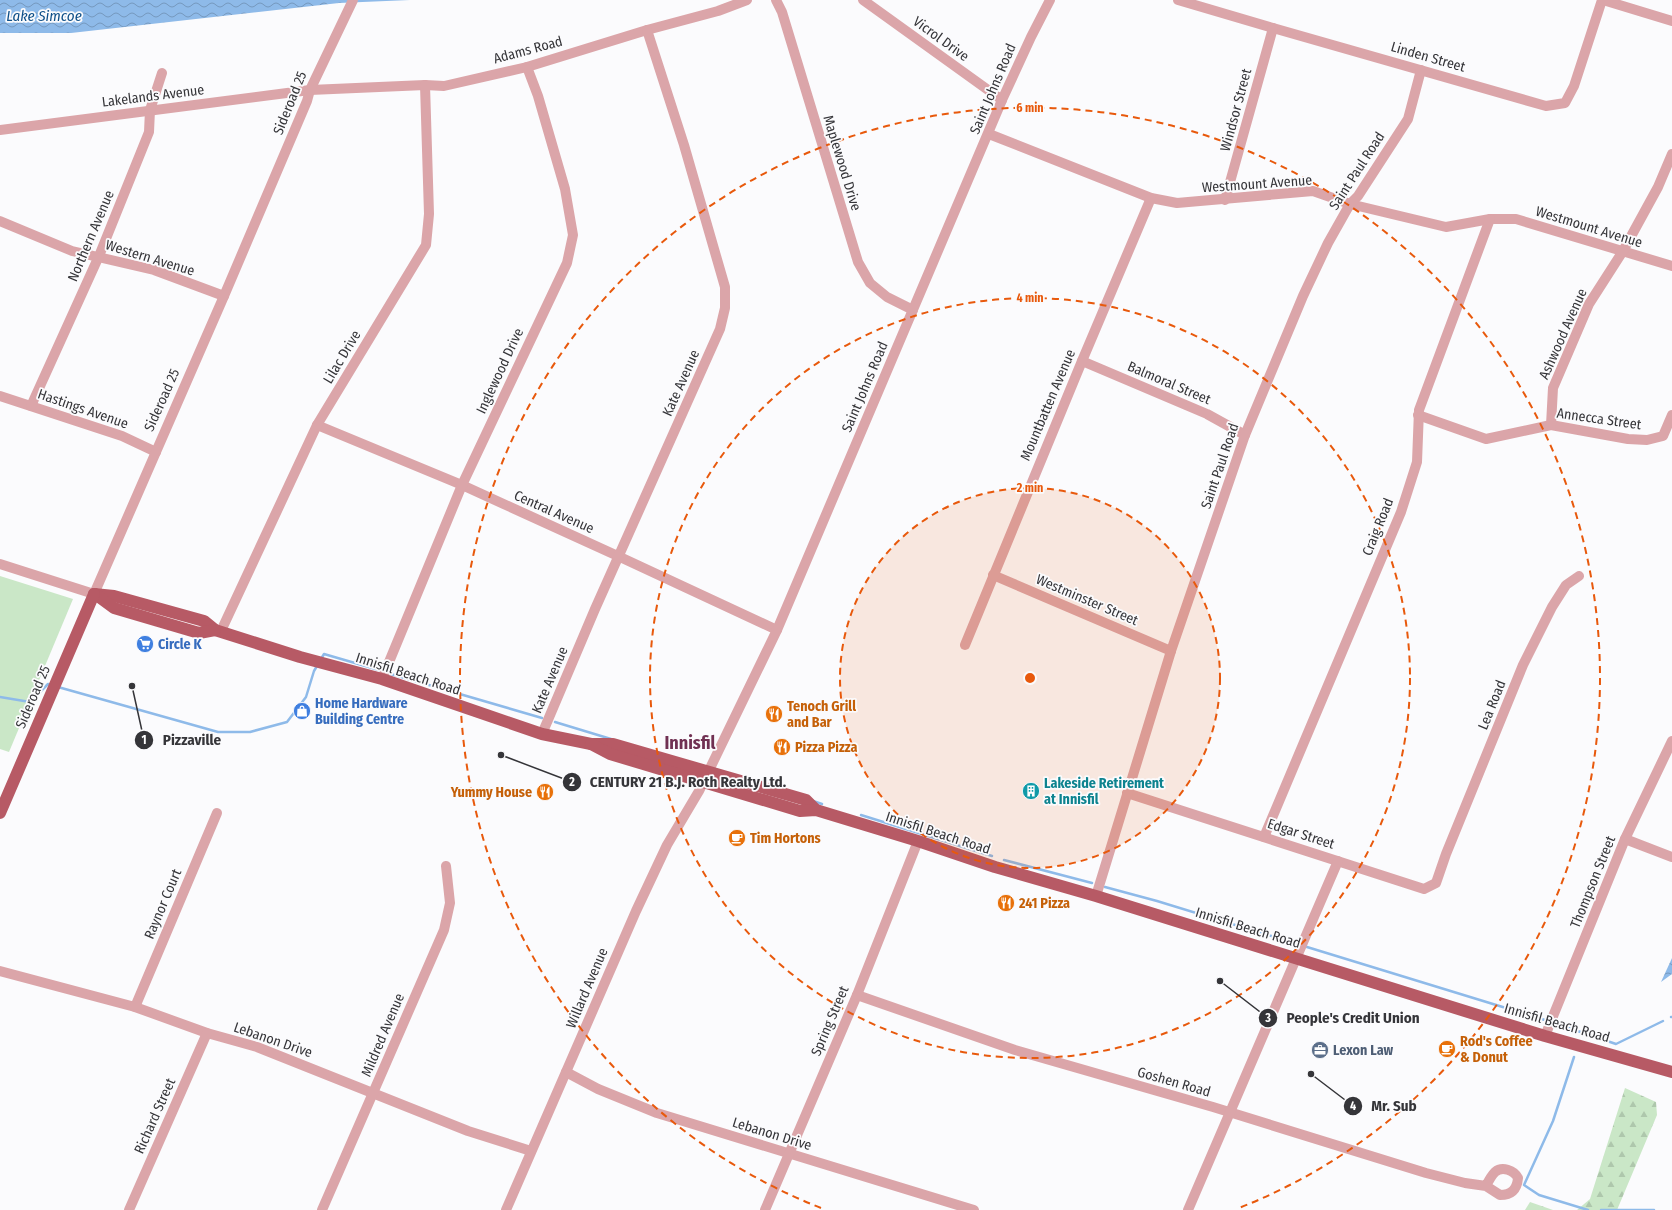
<svg xmlns="http://www.w3.org/2000/svg" width="1672" height="1210" font-family="'Fira Sans Condensed',sans-serif">
<style>
.forest{fill:url(#forest-firs)}
.park{fill:#cae7c7}
.water{fill:url(#water-waves)}
.lines{fill:none;stroke-linecap:round;stroke-linejoin:round}
.stream{stroke:#8ebae9;stroke-width:2.5}
.minor{stroke:#dba5a9;stroke-width:10}
.major{stroke:#b75a65;stroke-width:12}
.ring{fill:none;stroke:#e8590c;stroke-width:2;stroke-dasharray:7 5}
.labels{text-anchor:middle;dominant-baseline:central;stroke-width:3.5;stroke-linejoin:round;paint-order:stroke}
.street-label{font-size:14px;fill:#353539;stroke:#fbfbfd}
.shop-label{font-size:14px;font-weight:bold;fill:#366cbe;stroke:#fbfbfd;text-anchor:start}
.food-label{font-size:14px;font-weight:bold;fill:#c56008;stroke:#fbfbfd;text-anchor:start}
.culture-label{font-size:14px;font-weight:bold;fill:#0d838f;stroke:#fbfbfd;text-anchor:start}
.service-label{font-size:14px;font-weight:bold;fill:#4e5e75;stroke:#fbfbfd;text-anchor:start}
.water-label{font-size:15px;font-style:italic;fill:#0e4f88;stroke:#fbfbfd}
.district-label{font-size:18px;font-weight:bold;fill:#703052;stroke:#fbfbfd}
.centre{fill:#e8590c;stroke:#fbfbfd;stroke-width:2}
.ring-label{font-size:12px;text-anchor:middle;font-weight:bold;fill:#e8590c;stroke:#fbfbfd;stroke-width:3.5;stroke-linejoin:round;paint-order:stroke}
.leader{fill:none;stroke:#353539;stroke-width:1.5}
.callout-dot{fill:#353539;stroke:#fbfbfd;stroke-width:1.5}
.mark-label{font-size:12px;text-anchor:middle;font-weight:bold;fill:#fff}
.callout-label{font-size:15px;text-anchor:middle;font-weight:bold;fill:#353539;stroke:#fbfbfd;stroke-width:3.5;stroke-linejoin:round;paint-order:stroke}
</style>
<defs>
<pattern id="forest-firs" width="22" height="20" patternUnits="userSpaceOnUse"><rect width="22" height="20" fill="#cae7c7"/><path d="M5 1l3.5 6h-7zM16 11l3.5 6h-7z" fill="#aec7ac"/></pattern>
<pattern id="water-waves" width="16" height="10" patternUnits="userSpaceOnUse"><rect width="16" height="10" fill="#8ebae9"/><path d="M0 5q4-4 8 0t8 0" fill="none" stroke="#7598be"/></pattern>
</defs>
<rect width="100%" height="100%" fill="#fbfbfd"/>
<g class="forest">
<path d="M1625 1088 1656 1102 1657 1115 1617 1210H1577L1590 1199Z"/>
<path d="M1530 1202 1553 1210H1525Z"/>
</g>
<path class="park" d="M0 576 73 599 9 752 0 749Z"/>
<g class="water">
<path d="M0 0H410L339 3 71 33H0Z"/>
<path d="M1672 958V974L1661 982Z"/>
</g>
<g class="lines">
<g class="stream">
<path d="M321 659 324 654 379 670"/>
<path d="M391 674 542 718"/>
<path d="M58 687 218 732H250L287 722 306 697 314 671 317 666"/>
<path d="M0 697 30 702 48 684 52 685"/>
<path d="M555 722 611 739"/>
<path d="M813 801 822 804"/>
<path d="M861 815 992 856"/>
<path d="M1004 860 1092 883"/>
<path d="M1105 887 1157 901 1294 943"/>
<path d="M1307 947 1545 1020"/>
<path d="M1671 1017H1672"/>
<path d="M1557 1024 1616 1044 1663 1021"/>
<path d="M1574 1057 1553 1121 1524 1185 1539 1195 1588 1210"/>
<path d="M1601 1210H1654"/>
</g>
<g class="minor">
<path d="M776 0 782 12 858 262 870 283 887 297 913 310"/>
<path d="M863 0 1002 100"/>
<path d="M1178 0 1273 28 1546 106 1565 103 1574 86 1602 0"/>
<path d="M1603 0 1672 21"/>
<path d="M0 130 310 90 425 85 444 86 527 67 647 30 718 11 747 0"/>
<path d="M989 134 1151 198 1177 203 1313 191 1350 204 1446 227 1490 219H1516L1672 266"/>
<path d="M1225 200 1273 28"/>
<path d="M0 221 72 251 154 270 224 296"/>
<path d="M1082 361 1207 414 1245 435"/>
<path d="M0 396 122 436 156 452"/>
<path d="M31 406 99 256 149 132 150 110 162 73"/>
<path d="M1418 415 1486 439 1551 425 1628 439 1647 440 1663 436 1672 415"/>
<path d="M317 425 462 485 620 557 777 630"/>
<path d="M1551 425 1553 388 1589 304 1623 251 1658 187 1672 154"/>
<path d="M0 564 94 594 224 296 307 101 310 90 353 0"/>
<path d="M993 575 1171 651"/>
<path d="M221 631 317 425 426 245 429 214 425 85"/>
<path d="M965 645 1082 361 1151 198"/>
<path d="M382 679 462 485 567 263 573 235 565 189 538 96 527 67"/>
<path d="M542 734 595 609 720 329 725 308V287L684 145 647 30"/>
<path d="M1127 793 1424 889 1436 883 1446 854 1523 665 1552 607 1566 585 1579 576"/>
<path d="M1264 837 1401 512 1417 462 1419 410 1490 219"/>
<path d="M1625 839 1672 857"/>
<path d="M1096 896 1171 651 1245 435 1303 296 1328 243 1350 204 1358 196 1408 119 1421 70"/>
<path d="M0 971 135 1007 207 1033 257 1047 468 1131 531 1151"/>
<path d="M857 995 1015 1050 1213 1107 1426 1173 1465 1183 1486 1186 1500 1195C1512 1195 1517 1189 1518 1178 1514 1170 1502 1166 1495 1172 1491 1176 1488 1182 1486 1186"/>
<path d="M135 1007 217 813"/>
<path d="M1545 1036 1625 839 1672 741"/>
<path d="M566 1072 598 1089 657 1113 974 1210"/>
<path d="M129 1210 207 1033"/>
<path d="M322 1210 444 930 450 903 446 866"/>
<path d="M506 1210 636 911 667 845 699 791 777 630 1002 100 1031 37 1050 0"/>
<path d="M765 1210 857 995 918 841"/>
<path d="M1188 1210 1338 861"/>
</g>
<g class="major">
<path d="M94 594 114 596 204 621 215 630 300 657 382 679 542 734 591 744H613L806 800 816 810"/>
<path d="M95 594 114 608 199 633 215 630"/>
<path d="M591 744 610 754 800 811 816 810 918 841 995 867 1096 896 1545 1036 1672 1072"/>
<path d="M0 813 94 594"/>
</g>
</g>
<circle cx="1030" cy="678" r="190" fill="#e8590c" fill-opacity=".12"/>
<g class="ring">
<circle cx="1030" cy="678" r="190"/>
<circle cx="1030" cy="678" r="380"/>
<path d="M821 1208A570 570 0 1 1 1239 1208"/>
</g>
<defs>
<symbol id="supermarket-disc" viewBox="-11 -11 22 22"><circle r="9.5" fill="#3f7fe0" stroke="#fbfbfd"/><path d="M-6-5.5h2.5l.6 2H6L4.5 2H-2.5L-4.4-4H-6ZM-1.5 3.2a1.3 1.3 0 1 0 .1 0ZM3 3.2a1.3 1.3 0 1 0 .1 0Z" fill="#fff"/></symbol>
<symbol id="shop-disc" viewBox="-11 -11 22 22"><circle r="9.5" fill="#3f7fe0" stroke="#fbfbfd"/><path d="M-5-2.5h2.3a2.7 3.5 0 0 1 5.4 0H5L5.5 6h-11ZM-1.5-2.5h3a1.5 2.3 0 0 0-3 0Z" fill="#fff"/></symbol>
<symbol id="restaurant-disc" viewBox="-11 -11 22 22"><circle r="9.5" fill="#e8710a" stroke="#fbfbfd"/><path d="M-5-6h1v4h1v-4h1v4h1v-4h1v5L-1.5 .5V6h-2V.5L-5-1ZM5-6V6H3V1.5H1.5Q1.5-4 5-6Z" fill="#fff"/></symbol>
<symbol id="building-disc" viewBox="-11 -11 22 22"><circle r="9.5" fill="#0f9aa8" stroke="#fbfbfd"/><path d="M-4-6H4V6H1V3H-1V6H-4ZM-2.5-4.3h1.7v1.8h-1.7ZM.8-4.3h1.7v1.8H.8ZM-2.5-1h1.7V.8h-1.7ZM.8-1h1.7V.8H.8Z" fill="#fff"/></symbol>
<symbol id="cafe-disc" viewBox="-11 -11 22 22"><circle r="9.5" fill="#e8710a" stroke="#fbfbfd"/><path d="M-5.5-4.5H6V0H3Q3 3.5 0 3.5H-2.5Q-5.5 3.5-5.5 0ZM3-3.2v2h1.7v-2ZM-6 4.5H4V6H-6Z" fill="#fff"/></symbol>
<symbol id="office-disc" viewBox="-11 -11 22 22"><circle r="9.5" fill="#5c6f8a" stroke="#fbfbfd"/><path d="M-6-3h4V-5.5h4V-3h4V5H-6ZM-1-4.5V-3h2v-1.5ZM-6 0V1H6V0Z" fill="#fff"/></symbol>
</defs>
<g fill-rule="evenodd">
<use href="#supermarket-disc" x="135" y="634" width="20" height="20"/>
<use href="#shop-disc" x="292" y="701" width="20" height="20"/>
<use href="#restaurant-disc" x="764" y="704" width="20" height="20"/>
<use href="#restaurant-disc" x="772" y="737" width="20" height="20"/>
<use href="#building-disc" x="1021" y="781" width="20" height="20"/>
<use href="#restaurant-disc" x="535" y="782" width="20" height="20"/>
<use href="#cafe-disc" x="727" y="828" width="20" height="20"/>
<use href="#restaurant-disc" x="996" y="893" width="20" height="20"/>
<use href="#cafe-disc" x="1437" y="1039" width="20" height="20"/>
<use href="#office-disc" x="1310" y="1040" width="20" height="20"/>
</g>
<g class="labels">
<g class="street-label">
<text transform="translate(941 39) rotate(36)">Vicrol Drive</text>
<text transform="translate(528 50) rotate(-15)">Adams Road</text>
<text transform="translate(1428 57) rotate(16)">Linden Street</text>
<text transform="translate(993 89) rotate(-67)">Saint Johns Road</text>
<text transform="translate(153 96) rotate(-7)">Lakelands Avenue</text>
<text transform="translate(290 103) rotate(-68)">Sideroad 25</text>
<text transform="translate(1236 110) rotate(-75)">Windsor Street</text>
<text transform="translate(842 163) rotate(73)">Maplewood Drive</text>
<text transform="translate(1357 171) rotate(-57)">Saint Paul Road</text>
<text transform="translate(1257 184) rotate(-4)">Westmount Avenue</text>
<text transform="translate(1589 227) rotate(17)">Westmount Avenue</text>
<text transform="translate(91 236) rotate(-67)">Northern Avenue</text>
<text transform="translate(150 258) rotate(17)">Western Avenue</text>
<text transform="translate(1563 334) rotate(-66)">Ashwood Avenue</text>
<text transform="translate(342 357) rotate(-59)">Lilac Drive</text>
<text transform="translate(500 371) rotate(-65)">Inglewood Drive</text>
<text transform="translate(681 383) rotate(-66)">Kate Avenue</text>
<text transform="translate(1169 383) rotate(23)">Balmoral Street</text>
<text transform="translate(865 387) rotate(-67)">Saint Johns Road</text>
<text transform="translate(162 400) rotate(-66)">Sideroad 25</text>
<text transform="translate(1048 405) rotate(-67)">Mountbatten Avenue</text>
<text transform="translate(83 409) rotate(19)">Hastings Avenue</text>
<text transform="translate(1599 419) rotate(8)">Annecca Street</text>
<text transform="translate(1220 466) rotate(-71)">Saint Paul Road</text>
<text transform="translate(554 512) rotate(24)">Central Avenue</text>
<text transform="translate(1378 527) rotate(-68)">Craig Road</text>
<text transform="translate(1087 600) rotate(23)">Westminster Street</text>
<text transform="translate(408 674) rotate(18)">Innisfil Beach Road</text>
<text transform="translate(550 680) rotate(-67)">Kate Avenue</text>
<text transform="translate(33 697) rotate(-67)">Sideroad 25</text>
<text transform="translate(1492 705) rotate(-68)">Lea Road</text>
<text transform="translate(938 833) rotate(18)">Innisfil Beach Road</text>
<text transform="translate(1301 834) rotate(18)">Edgar Street</text>
<text transform="translate(1593 882) rotate(-68)">Thompson Street</text>
<text transform="translate(163 904) rotate(-67)">Raynor Court</text>
<text transform="translate(1248 928) rotate(17)">Innisfil Beach Road</text>
<text transform="translate(587 988) rotate(-67)">Willard Avenue</text>
<text transform="translate(830 1021) rotate(-67)">Spring Street</text>
<text transform="translate(1557 1023) rotate(16)">Innisfil Beach Road</text>
<text transform="translate(383 1035) rotate(-67)">Mildred Avenue</text>
<text transform="translate(273 1040) rotate(19)">Lebanon Drive</text>
<text transform="translate(1174 1082) rotate(16)">Goshen Road</text>
<text transform="translate(155 1116) rotate(-66)">Richard Street</text>
<text transform="translate(772 1134) rotate(17)">Lebanon Drive</text>
</g>
<g class="shop-label">
<text x="158" y="644">Circle K</text>
<text x="315" y="703">Home Hardware<tspan x="315" dy="16">Building Centre</tspan></text>
</g>
<g class="food-label">
<text x="787" y="706">Tenoch Grill<tspan x="787" dy="16">and Bar</tspan></text>
<text x="795" y="747">Pizza Pizza</text>
<text x="532" y="792" text-anchor="end">Yummy House</text>
<text x="750" y="838">Tim Hortons</text>
<text x="1019" y="903">241 Pizza</text>
<text x="1460" y="1041">Rod's Coffee<tspan x="1460" dy="16">&amp; Donut</tspan></text>
</g>
<g class="culture-label">
<text x="1044" y="783">Lakeside Retirement<tspan x="1044" dy="16">at Innisfil</tspan></text>
</g>
<g class="service-label">
<text x="1333" y="1050">Lexon Law</text>
</g>
<g class="water-label">
<text x="44" y="16">Lake Simcoe</text>
</g>
<g class="district-label">
<text x="690" y="743">Innisfil</text>
</g>
</g>
<circle cx="1030" cy="678" r="6" class="centre"/>
<g class="ring-label">
<text x="1030" y="112">6 min</text>
<text x="1030" y="302">4 min</text>
<text x="1030" y="492">2 min</text>
</g>
<path class="leader" d="M132 686L144 740M501 755L572 782M1220 981L1268 1018M1311 1074L1353 1106"/>
<g class="callout-dot">
<circle cx="132" cy="686" r="4"/>
<circle cx="501" cy="755" r="4"/>
<circle cx="1220" cy="981" r="4"/>
<circle cx="1311" cy="1074" r="4"/>
<circle cx="144" cy="740" r="10"/>
<circle cx="572" cy="782" r="10"/>
<circle cx="1268" cy="1018" r="10"/>
<circle cx="1353" cy="1106" r="10"/>
</g>
<g class="mark-label">
<text x="144" y="744">1</text>
<text x="572" y="786">2</text>
<text x="1268" y="1022">3</text>
<text x="1353" y="1110">4</text>
</g>
<g class="callout-label">
<text x="192" y="745">Pizzaville</text>
<text x="688" y="787">CENTURY 21 B.J. Roth Realty Ltd.</text>
<text x="1353" y="1023">People's Credit Union</text>
<text x="1394" y="1111">Mr. Sub</text>
</g>
</svg>
